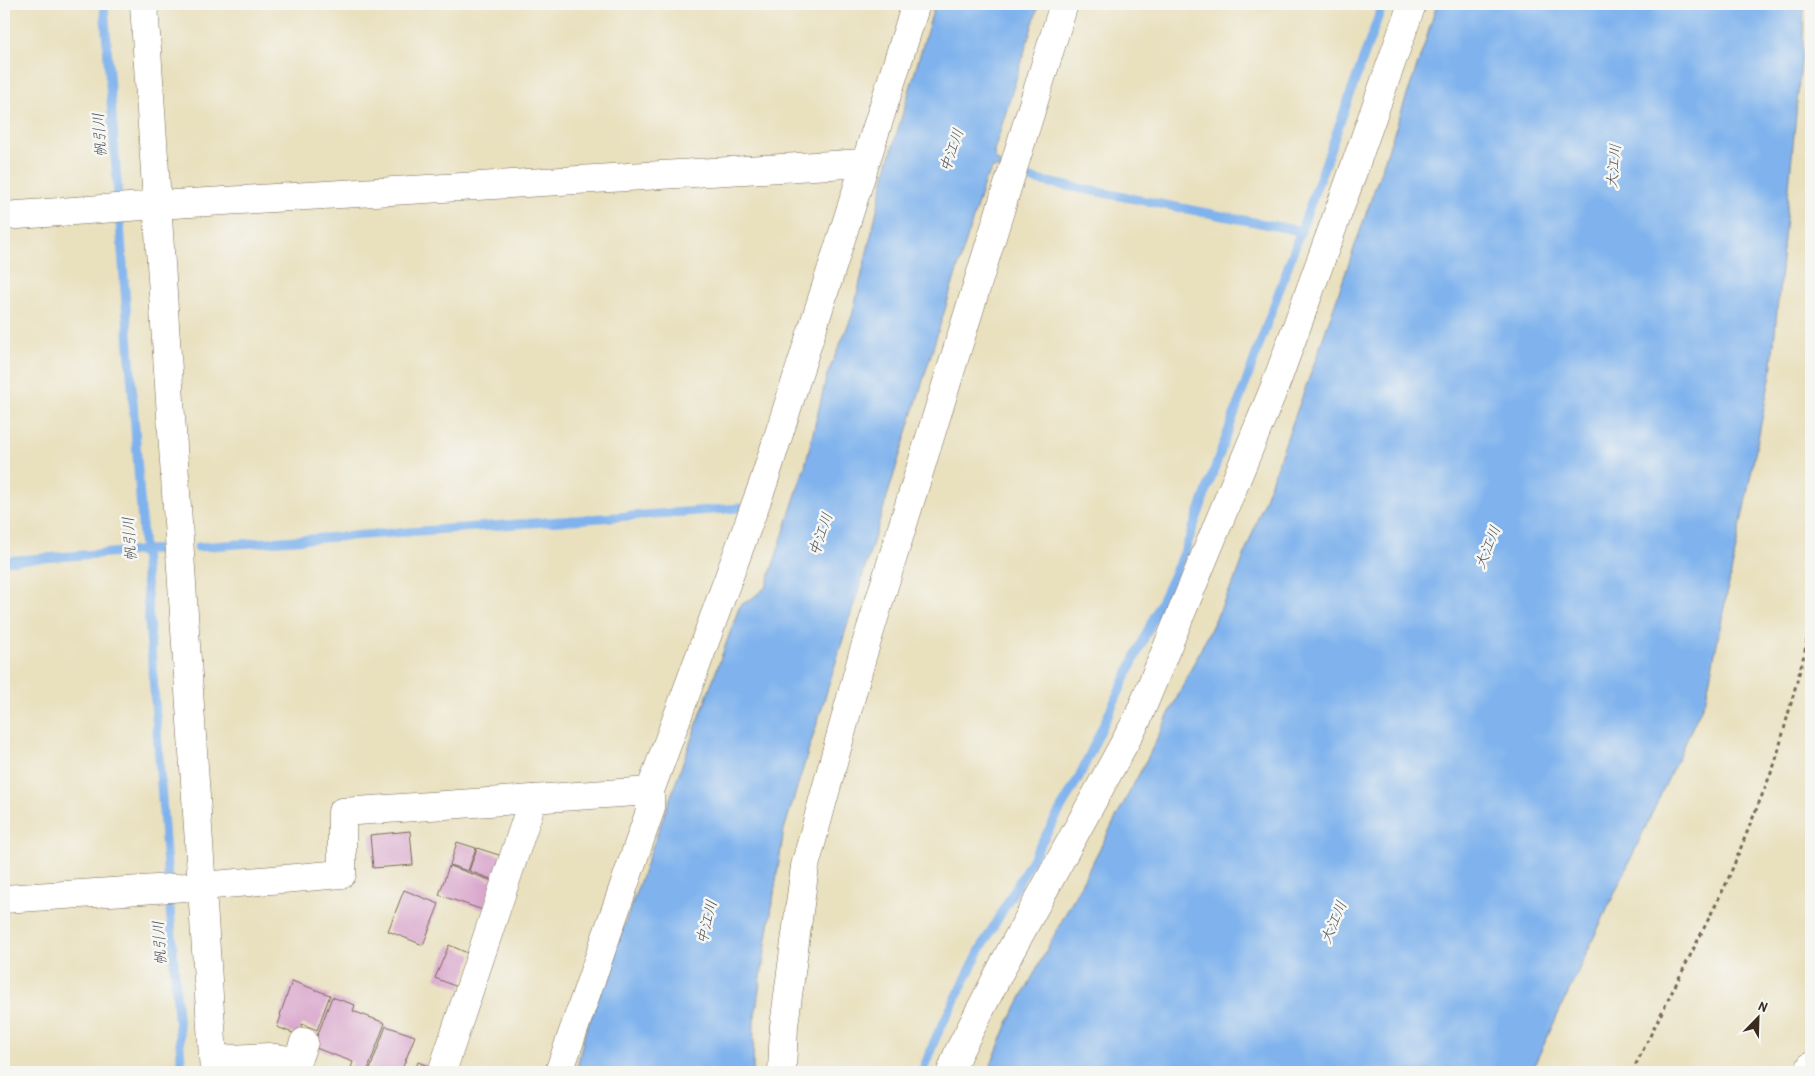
<svg xmlns="http://www.w3.org/2000/svg" width="1815" height="1076" font-family="'Patrick Hand','Klee One',sans-serif">
<style>
.water{fill:#80b3ed;stroke:#5e6e86}
.lines{fill:none;stroke-linecap:round;stroke-linejoin:round}
.stream{stroke:#80b3ed;stroke-width:9}
.building{fill:#d9a6cc}
.minor-casing{stroke:#786a56;stroke-width:29}
.path{stroke:#786a56;stroke-width:3;stroke-dasharray:4 4;stroke-linecap:butt}
.minor{stroke:#fff;stroke-width:28}
.labels{text-anchor:middle;dominant-baseline:central;stroke-width:5;stroke-linejoin:round;paint-order:stroke}
.water-label{font-size:15px;font-style:italic;fill:#50535c;stroke:#f6f6f2}
</style>
<rect width="100%" height="100%" fill="#f6f6f2"/>
<filter id="ink" filterUnits="userSpaceOnUse"><feTurbulence type="fractalNoise" baseFrequency=".02" numOctaves="2"/><feDisplacementMap in="SourceGraphic" scale="10" xChannelSelector="R" yChannelSelector="G"/><feConvolveMatrix kernelMatrix="1 2 1 2 8 2 1 2 1" color-interpolation-filters="sRGB"/></filter>
<filter id="wash" filterUnits="userSpaceOnUse"><feTurbulence type="fractalNoise" baseFrequency=".0096" numOctaves="4" result="noise"/><feDisplacementMap in="SourceGraphic" scale="20" xChannelSelector="R" yChannelSelector="G"/><feGaussianBlur stdDeviation="1.12" result="paint"/><feColorMatrix in="noise" values="0 0 0 0 0 0 0 0 0 0 0 0 0 0 0 0 0 1.4 0 .05"/><feComposite in="paint" operator="in"/></filter>
<g filter="url(#wash)">
<rect width="100%" height="100%" fill="#e9e0be"/>
<g class="water">
<path d="M935 4H1039L994 151 995 158 1004 168H993L985 180 784 830 754 1022 753 1072H576L584 1036 740 605 750 600 766 587 805 466 827 375 852 316 888 163Z"/>
<path d="M1437 4H1804L1803 41 1771 374 1706 698 1531 1072H988L1008 1023 1149 755 1237 575 1313 367 1423 49Z"/>
</g>
<g class="lines">
<g class="stream">
<path d="M104 4 182 1072"/>
<path d="M1026 178 1301 231"/>
<path d="M198 547 740 508"/>
<path d="M4 561 163 549"/>
<path d="M922 1072 936 1037 980 950 1079 777 1184 553 1383 4"/>
</g>
</g>
<g id="blocks">
<g class="building">
<path d="M410 831 413 865 373 868 370 835Z"/>
<path d="M457 842 476 848 468 871 450 865Z"/>
<path d="M477 848 502 856 494 880 469 871Z"/>
<path d="M449 866 493 881 483 910 439 895Z"/>
<path d="M404 890 439 904 423 945 388 931Z"/>
<path d="M449 945 472 955 460 988 435 978Z"/>
<path d="M292 981 330 995 317 1030 302 1024 298 1035 277 1027 281 1016 280 1015Z"/>
<path d="M332 997 355 1005 353 1011 385 1023 367 1072 351 1068 353 1062 313 1047Z"/>
<path d="M386 1026 415 1036 401 1072H369Z"/>
<path d="M418 1062 433 1068 432 1072H414Z"/>
</g>
</g>
</g>
<g filter="url(#ink)">
<use href="#blocks" fill-opacity="0" stroke="#786a56" stroke-width="1"/>
<g class="lines">
<defs>
<g id="minor">
<path d="M144 4 214 1072"/>
<path d="M4 216 157 205 864 163"/>
<path d="M4 899 202 886 342 874V812L650 791"/>
<path d="M214 1060 269 1057 297 1061 304 1042"/>
<path d="M442 1072 533 799"/>
<path d="M559 1072 650 811V791L763 484 916 4"/>
<path d="M782 1072 784 1026 805 866 862 657 1064 4"/>
<path d="M951 1072 958 1053 1010 952 1137 720 1275 386 1350 180 1412 4"/>
<path d="M1809 1072 1811 1066"/>
</g>
</defs>
<use href="#minor" class="minor-casing"/>
<path class="path" d="M1632 1072 1727 882 1775 763 1804 655 1811 621"/>
<use href="#minor" class="minor"/>
</g>
</g>
<g class="labels">
<g class="water-label">
<text transform="translate(99 135) rotate(-94)">帆引川</text>
<text transform="translate(951 150) rotate(-71)">中江川</text>
<text transform="translate(1613 166) rotate(-85)">大江川</text>
<text transform="translate(820 534) rotate(-71)">中江川</text>
<text transform="translate(129 539) rotate(-94)">帆引川</text>
<text transform="translate(1487 547) rotate(-68)">大江川</text>
<text transform="translate(706 922) rotate(-76)">中江川</text>
<text transform="translate(1333 922) rotate(-67)">大江川</text>
<text transform="translate(159 943) rotate(-94)">帆引川</text>
</g>
</g>
<rect width="1815" height="1076" fill="none" stroke="#f6f6f2" stroke-width="20"/>
<g transform="translate(1758 1018) rotate(23)" stroke="#f6f6f2" stroke-width="4" paint-order="stroke">
<path d="M0-4L9 19L0 12L-9 19Z" fill="#3b2a1e"/>
<text y="-8" font-size="14" font-weight="bold" text-anchor="middle" fill="#3b2a1e">N</text>
</g>
</svg>
